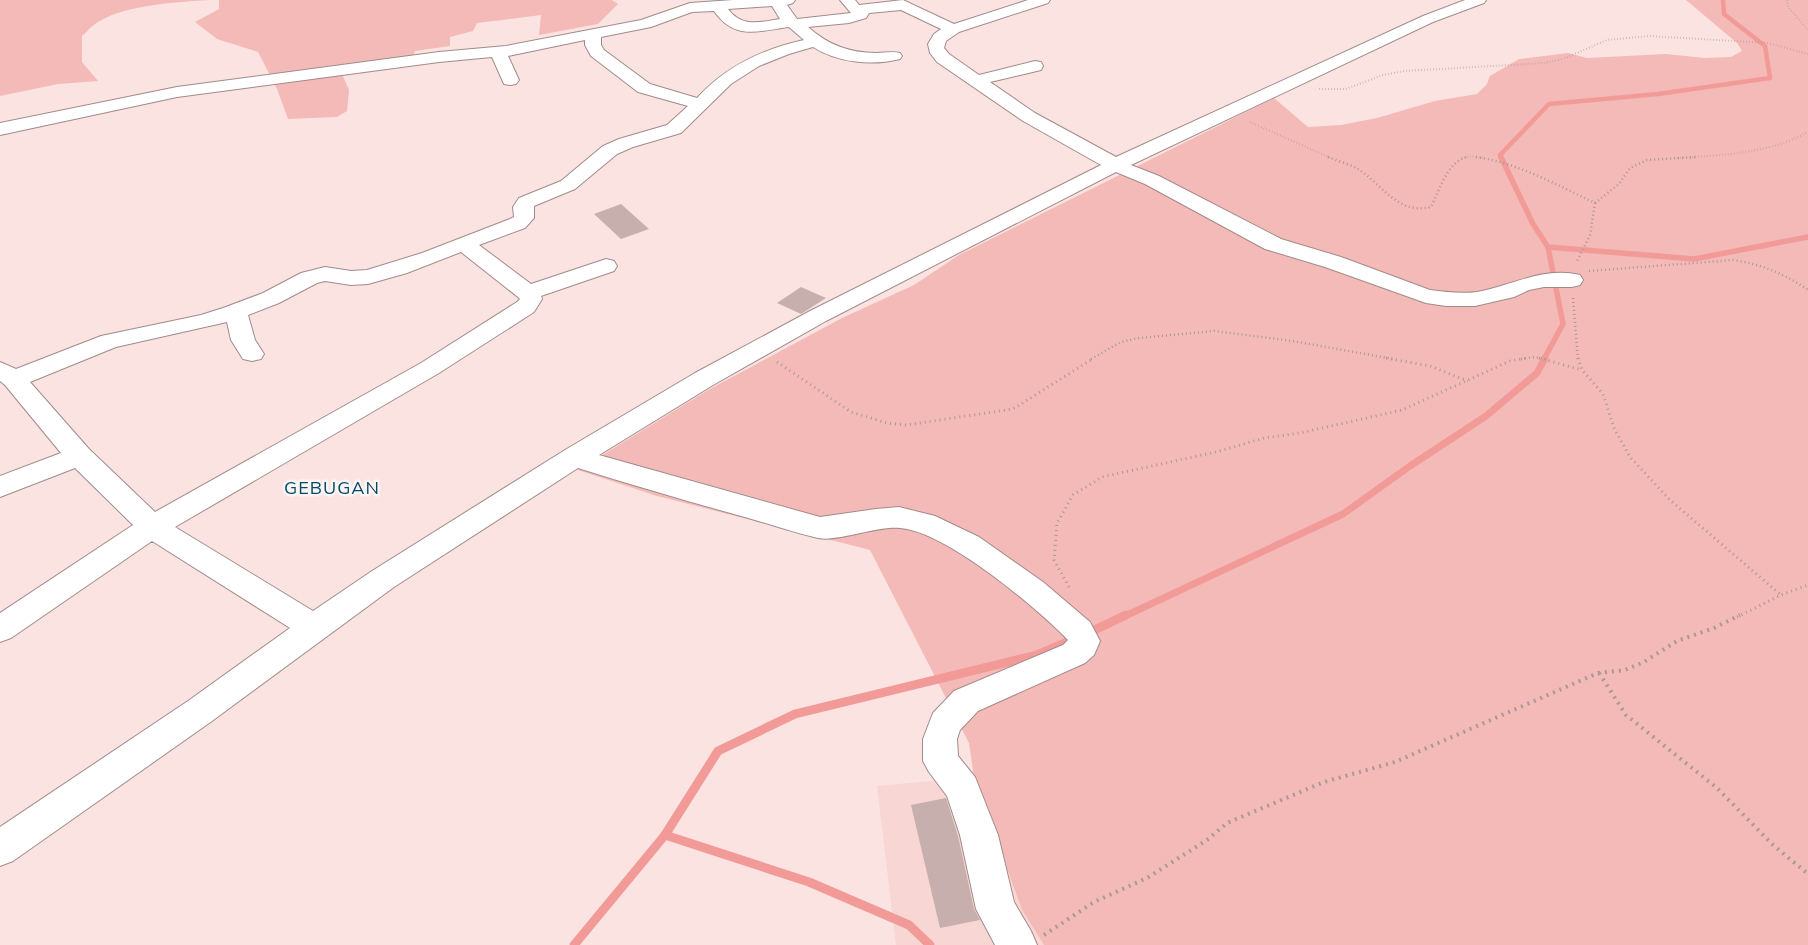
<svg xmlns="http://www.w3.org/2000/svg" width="1808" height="945" font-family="Mulish,sans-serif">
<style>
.built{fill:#f7d6d3}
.green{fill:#f4bab7}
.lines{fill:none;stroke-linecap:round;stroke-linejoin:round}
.stream-far3{stroke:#f29a97;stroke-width:4.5}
.stream-far2{stroke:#f29a97;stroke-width:5.5}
.stream-far1{stroke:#f29a97;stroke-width:7}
.stream{stroke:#f29a97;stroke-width:9}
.building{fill:#c6afad}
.minor-casing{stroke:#a18b8a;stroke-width:2}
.path-far3{stroke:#aa9896;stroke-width:2;stroke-dasharray:0.5 2.5;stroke-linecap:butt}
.path-far2{stroke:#aa9896;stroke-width:2.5;stroke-dasharray:1 3;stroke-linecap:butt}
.path-far1{stroke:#aa9896;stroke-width:3;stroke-dasharray:1 4;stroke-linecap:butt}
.path{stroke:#aa9896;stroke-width:4;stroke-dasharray:2 5;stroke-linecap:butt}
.minor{fill:#fff;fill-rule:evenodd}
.labels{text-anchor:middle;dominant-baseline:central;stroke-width:5;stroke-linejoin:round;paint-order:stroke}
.quarter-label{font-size:18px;letter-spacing:1px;fill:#004a67;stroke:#fef4f3}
</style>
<rect width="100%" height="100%" fill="#fbe3e1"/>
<path class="built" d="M974 777 1022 910 1044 945H896L877 786Z"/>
<g class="green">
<path d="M0 0H209C178 2 126 5 100 21 93 24 88 31 82 36V62L98 81 58 84 0 96Z"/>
<path d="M219 0H612L618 4 598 24 539 35 541 15 477 23 473 31 450 37V46L415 51 410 64 342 74 349 90 347 111 337 117 288 119 277 89 258 52 217 39 195 22 219 9Z"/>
<path d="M1686 0H1808V945H1044L1022 910 974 777 969 743 870 550 657 496 578 470 708 390 842 318 914 285 959 255 1274 98 1308 127 1341 125 1377 118 1435 101 1477 94 1487 84 1490 76 1519 59 1568 53 1587 58 1666 54 1705 58 1731 57 1742 51 1737 43Z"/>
</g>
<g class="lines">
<path class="stream-far3" d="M1501 158 1500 155 1549 104 1658 94 1770 78 1765 46 1724 14 1723 0"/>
<g class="stream-far2">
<path d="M1501 157 1533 224 1548 247 1563 324 1544 359"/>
<path d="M1548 247 1694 259 1808 237"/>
</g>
<path class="stream-far1" d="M1123 617 1343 514 1410 466 1486 416 1537 373 1545 358"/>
<g class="stream">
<path d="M1086 634 1126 615"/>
<path d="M665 835 809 882 909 925 930 945"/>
<path d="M574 945 665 835 718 751 795 714 1037 655 1072 640"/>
</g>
</g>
<g class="building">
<path d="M621 204 649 229 621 239 594 214Z"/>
<path d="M801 287 826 298 801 314 777 303Z"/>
<path d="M946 798 958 836 974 909 980 920 940 928 911 805Z"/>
</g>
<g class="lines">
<defs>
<path id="minor" d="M733 0H795L793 3 787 5 797 19 851 13 840 0H855L859 5 903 0 954 24 1028 0H1050L1048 3 959 32 946 41 944 48 949 54 979 75 1035 61 1041 62 1043 66 1041 70 990 82 1035 113 1116 157 1423 16 1465 0H1486L1484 3 1433 22 1131 165 1159 176 1281 239 1341 257 1430 290C1445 292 1462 294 1477 292 1512 286 1543 266 1580 275L1583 280 1580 285 1572 287H1544L1529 290 1514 297 1475 306H1446L1426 303 1325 267 1265 249 1145 184 1116 172 826 321 713 385 599 455 820 517 876 509 899 507 935 516 979 537 1043 582 1090 622 1100 641 1094 655 1085 663 978 711 960 730 957 739 958 756 975 777 998 835 1014 902 1031 931 1037 945H995L976 909 960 835 947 796 929 772 923 761V739L933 713 954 691 1063 645 1068 640C1036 607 945 531 900 528 875 526 838 542 818 538 792 532 767 523 741 516 687 501 632 485 578 468L394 587 212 721 13 861 0 866V827L188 701 290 628 152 541 11 638 0 642V613L133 525 75 468 0 497V476L61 453 5 385 0 381V362L16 369 101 336 201 315 223 308 263 293 301 273 325 267 351 271 367 270 422 253 510 219 514 217 513 207 519 198 561 181 603 146 619 139 667 125 688 106 638 92 591 56 585 45V40L508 56 519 80 516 84 510 85 504 84 492 57 439 62 177 97 0 135V123L177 87 439 52 506 46 641 20 690 3ZM772 6 780 19C760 22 742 28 728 9ZM901 10 941 29 934 34 928 44 930 53 937 62 1023 121 1101 165 810 311 695 373 565 450 372 571 313 611 175 527 439 373 534 312 542 299 541 296 614 271 617 266 614 261 606 259 531 284 479 245 525 228 534 218V206L575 189 617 154 633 147 681 133 731 84 759 66 789 54 813 47C838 63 872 66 900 59L902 56 900 53C892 51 884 53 876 53 850 53 828 45 808 27L849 23 866 18 869 13ZM714 11C735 41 758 31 789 27L804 40C763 49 726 66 697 98L650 84 604 50 601 45V37L651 27 692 12ZM461 252 518 297 520 299 517 302 421 363 155 512 89 449 30 382 116 347 227 322 231 340 243 359 252 361 261 359 264 354 255 340 248 315 279 303 317 283 325 281 351 285 368 284 407 273Z"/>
</defs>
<use href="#minor" class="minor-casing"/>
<g class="path-far3">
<path d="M1787 0 1788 7 1808 30"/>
<path d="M1319 89H1346L1383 75 1404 71 1544 63 1563 59 1607 40 1649 36 1768 43 1808 54"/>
<path d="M1250 122 1331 158"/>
<path d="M1461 158 1472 156 1484 158"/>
<path d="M1677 158C1722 155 1768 154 1808 132"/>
</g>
<g class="path-far2">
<path d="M1328 157C1338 161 1349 164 1358 169 1382 184 1397 215 1431 207 1439 191 1448 160 1468 157"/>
<path d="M1476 157C1518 163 1557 185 1595 203L1590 235 1576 263"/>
<path d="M1595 203 1619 184 1630 168 1647 160 1697 157"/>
<path d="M1589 271 1733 260C1761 264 1785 274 1808 290"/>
<path d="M1573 298 1578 359"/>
<path d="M1091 359 1121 342 1139 338 1214 331 1293 341 1393 359"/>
<path d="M1521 359 1534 357 1546 359"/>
</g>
<g class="path-far1">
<path d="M1386 358 1430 366 1468 381"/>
<path d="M1539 358 1582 370"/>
<path d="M1578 358 1582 370 1603 394 1614 428 1630 457 1670 500 1781 595"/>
<path d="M777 362 851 412 887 423 906 425 1013 409 1094 358"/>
<path d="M1069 587 1054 560 1057 523 1073 495 1102 477 1220 451 1264 438 1300 433 1402 410 1510 361 1528 358"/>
<path d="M1737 617 1781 595 1808 585"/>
</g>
<g class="path">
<path d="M1599 673 1626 715 1717 788 1773 845 1808 874"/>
<path d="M1044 935 1094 902 1147 878 1207 840 1227 823 1324 782 1395 762 1598 673 1625 670 1644 662 1677 641 1714 628 1740 615"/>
</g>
<use href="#minor" class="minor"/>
</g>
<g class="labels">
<g class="quarter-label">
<text x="332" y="487">GEBUGAN</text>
</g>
</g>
</svg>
